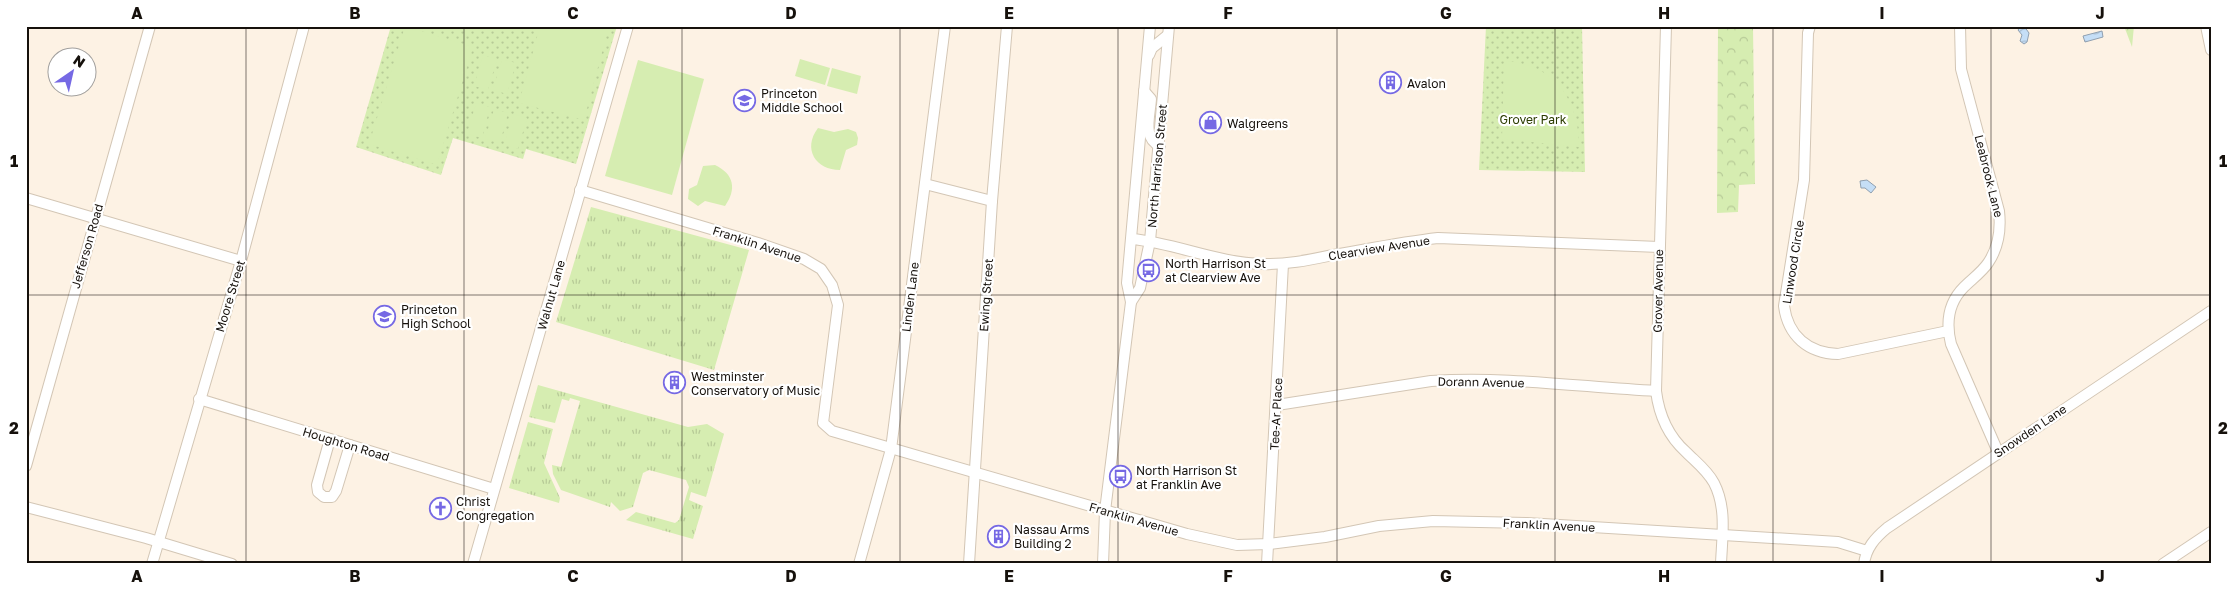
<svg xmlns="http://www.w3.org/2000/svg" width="2237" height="590" font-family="'Golos Text',sans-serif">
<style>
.grass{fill:url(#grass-tufts)}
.forest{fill:url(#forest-crowns)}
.park{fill:url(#park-dots)}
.pitch{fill:#d6edb1}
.water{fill:url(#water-waves);stroke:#90a0b0}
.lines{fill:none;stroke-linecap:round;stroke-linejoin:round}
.minor-casing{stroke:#d3c6b5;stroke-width:12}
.minor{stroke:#fff;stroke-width:10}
.grid{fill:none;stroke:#16110c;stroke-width:1;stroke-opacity:0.55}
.labels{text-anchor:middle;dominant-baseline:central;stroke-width:4.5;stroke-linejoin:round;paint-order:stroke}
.poi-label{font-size:12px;fill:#16110c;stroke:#fff;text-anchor:start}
.park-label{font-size:12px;fill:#2c3c01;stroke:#fff}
.street-label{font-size:12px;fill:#16110c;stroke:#fff}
.neatline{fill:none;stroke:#16110c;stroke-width:2}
.grid-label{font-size:16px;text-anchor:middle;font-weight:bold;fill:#16110c}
</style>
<defs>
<pattern id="grass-tufts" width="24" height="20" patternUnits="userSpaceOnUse" patternTransform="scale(1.25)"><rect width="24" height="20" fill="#d6edb1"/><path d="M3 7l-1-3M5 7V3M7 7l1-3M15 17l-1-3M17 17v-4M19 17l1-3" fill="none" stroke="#b7ca97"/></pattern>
<pattern id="forest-crowns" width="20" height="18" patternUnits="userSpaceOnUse" patternTransform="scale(1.25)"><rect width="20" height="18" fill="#d6edb1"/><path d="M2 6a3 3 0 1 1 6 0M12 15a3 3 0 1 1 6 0" fill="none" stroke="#b7ca97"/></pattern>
<pattern id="park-dots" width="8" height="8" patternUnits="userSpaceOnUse" patternTransform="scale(1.25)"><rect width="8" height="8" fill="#d6edb1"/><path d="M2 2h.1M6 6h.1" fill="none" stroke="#b7ca97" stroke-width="1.8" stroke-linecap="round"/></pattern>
<pattern id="water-waves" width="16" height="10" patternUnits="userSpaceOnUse" patternTransform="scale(1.25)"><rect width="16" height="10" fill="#c5def6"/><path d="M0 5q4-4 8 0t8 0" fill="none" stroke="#a8bdd2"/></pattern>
</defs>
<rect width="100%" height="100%" fill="#fdf2e4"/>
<g class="grass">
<path d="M591 207 749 250 714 370 556 322Z"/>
<path d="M538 385 688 427 707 424 724 434 706 497 691 492 689 500 703 506 693 539 626 520 636 512 675 523 679 520 689 487 686 480 649 470 643 473 633 507 620 511 611 502 610 507 561 490 553 474 552 465 561 467 580 401 570 398 569 401 562 399 555 423 529 417Z"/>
<path d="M528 422 553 429 544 463 560 498 559 503 509 488Z"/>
</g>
<g class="forest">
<path d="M1718 26H1753L1755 184 1739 185 1738 212 1717 213Z"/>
<path d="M2124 26H2134L2132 47Z"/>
</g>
<g class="park">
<path d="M391 26H617L576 164 526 149 523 159 453 138 441 175 356 147Z"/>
<path d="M1486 26H1582L1585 172 1479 170Z"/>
</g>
<g class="pitch">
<path d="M405 26 473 47 437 165 369 144Z"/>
<path d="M464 26H508L487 31Z"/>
<path d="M540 26H609L584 120 519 103Z"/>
<path d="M483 55 497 59 488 90 474 86Z"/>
<path d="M502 59 516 63 507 94 493 90Z"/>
<path d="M800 59 830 68 825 85 795 76Z"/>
<path d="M638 60 704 79 672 195 605 176Z"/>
<path d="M1504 61C1554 64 1579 99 1579 147L1502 139Z"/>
<path d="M832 68 861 76 857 94 827 86Z"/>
<path d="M476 103 490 107 482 138 467 134Z"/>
<path d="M494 109 508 113 500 143 485 139Z"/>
<path d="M513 114 527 118 518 149 504 144Z"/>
<path d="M818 128 834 132 848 129 856 132 858 138 857 145 846 150 840 170C816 170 802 149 818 128Z"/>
<path d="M715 165C734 174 737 189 725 206L705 201 698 206 688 199 689 189 697 185 703 166Z"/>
</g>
<g class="water">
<path d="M2021 26H2024L2029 33 2027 42 2024 44 2020 41 2022 35 2018 30Z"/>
<path d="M2102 31 2103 37 2085 42 2083 36Z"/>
<path d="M1867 180 1876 187 1871 193 1865 188H1861L1860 181Z"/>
</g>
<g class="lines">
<defs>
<g id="minor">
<path d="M1666 26 1656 391C1659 415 1667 435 1686 452 1696 462 1707 470 1714 483 1727 508 1722 537 1721 564"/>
<path d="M1810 26 1808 33 1804 180 1784 306C1788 336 1808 353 1838 354L1948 331"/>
<path d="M1960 26 1961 69 1999 211C2001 229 1999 247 1988 263 1982 272 1972 279 1964 287 1948 303 1946 324 1951 344L1998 452"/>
<path d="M2206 26 2211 50"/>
<path d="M1149 55 1152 48 1168 35"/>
<path d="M1144 91 1151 99C1150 116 1142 138 1160 146"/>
<path d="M925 184 992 201"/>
<path d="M580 190 758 243 804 259 821 269 832 285 838 305 823 423 832 431 1187 534 1237 545 1269 544 1325 537 1379 526 1433 521 1527 523 1838 542 1867 551"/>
<path d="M26 198 241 261"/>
<path d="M1132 239C1175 243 1218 263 1262 264 1286 265 1309 260 1333 255 1368 249 1403 242 1438 238L1659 247"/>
<path d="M1131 302 1140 288 1150 241 1169 26"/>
<path d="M199 399 494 489"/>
<path d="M1277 405 1431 381C1506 376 1581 387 1656 391"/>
<path d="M330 439 317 485 318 492 324 497H332L336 491 350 445"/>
<path d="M26 466 150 26"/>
<path d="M26 507 146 538 232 564"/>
<path d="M152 564 241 261 304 26"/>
<path d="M473 564 628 26"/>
<path d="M859 564 891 449 945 26"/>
<path d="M969 564 992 201 1007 26"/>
<path d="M1103 564 1105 511 1131 302 1127 283 1150 26"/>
<path d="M1267 564 1283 264"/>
<path d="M1864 564C1866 548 1875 538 1887 528L2211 311"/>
<path d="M2163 564 2211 532"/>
</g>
</defs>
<use href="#minor" class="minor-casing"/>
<use href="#minor" class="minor"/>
</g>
<path class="grid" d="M246 26V564M464 26V564M682 26V564M900 26V564M1118 26V564M1337 26V564M1555 26V564M1773 26V564M1991 26V564M26 295H2211"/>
<defs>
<symbol id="building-ring" viewBox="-11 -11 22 22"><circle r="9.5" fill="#fff" stroke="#7669e4" stroke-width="1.5"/><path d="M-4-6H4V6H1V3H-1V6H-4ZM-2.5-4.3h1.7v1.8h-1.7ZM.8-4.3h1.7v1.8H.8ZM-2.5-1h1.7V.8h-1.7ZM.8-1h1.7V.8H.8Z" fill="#7669e4"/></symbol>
<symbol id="school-ring" viewBox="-11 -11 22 22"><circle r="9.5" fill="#fff" stroke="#7669e4" stroke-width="1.5"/><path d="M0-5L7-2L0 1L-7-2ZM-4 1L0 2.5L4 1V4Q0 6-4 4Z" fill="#7669e4"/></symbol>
<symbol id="shop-ring" viewBox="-11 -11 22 22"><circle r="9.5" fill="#fff" stroke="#7669e4" stroke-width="1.5"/><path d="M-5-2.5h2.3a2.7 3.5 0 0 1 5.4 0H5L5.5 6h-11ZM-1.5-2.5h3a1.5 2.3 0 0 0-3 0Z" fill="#7669e4"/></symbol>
<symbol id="bus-ring" viewBox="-11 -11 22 22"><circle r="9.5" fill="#fff" stroke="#7669e4" stroke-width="1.5"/><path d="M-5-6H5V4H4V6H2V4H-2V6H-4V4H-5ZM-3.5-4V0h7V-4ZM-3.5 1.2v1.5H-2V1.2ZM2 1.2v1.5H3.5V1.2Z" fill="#7669e4"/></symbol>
<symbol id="church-ring" viewBox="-11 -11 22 22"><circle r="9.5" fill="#fff" stroke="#7669e4" stroke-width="1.5"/><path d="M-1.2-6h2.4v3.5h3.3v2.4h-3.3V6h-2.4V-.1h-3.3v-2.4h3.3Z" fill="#7669e4"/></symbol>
</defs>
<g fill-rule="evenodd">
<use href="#building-ring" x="1378" y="70" width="25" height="25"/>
<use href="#school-ring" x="732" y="88" width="25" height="25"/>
<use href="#shop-ring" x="1198" y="110" width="25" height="25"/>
<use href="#bus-ring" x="1136" y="258" width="25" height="25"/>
<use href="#school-ring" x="372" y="304" width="25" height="25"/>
<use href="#building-ring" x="662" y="370" width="25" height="25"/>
<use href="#bus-ring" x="1108" y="464" width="25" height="25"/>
<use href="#church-ring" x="428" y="496" width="25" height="25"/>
<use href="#building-ring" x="986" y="524" width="25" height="25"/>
</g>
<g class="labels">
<g class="poi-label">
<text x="1407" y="83">Avalon</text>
<text x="761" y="93">Princeton<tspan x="761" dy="14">Middle School</tspan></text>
<text x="1227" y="123">Walgreens</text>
<text x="1165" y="263">North Harrison St<tspan x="1165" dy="14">at Clearview Ave</tspan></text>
<text x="401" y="309">Princeton<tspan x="401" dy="14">High School</tspan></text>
<text x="691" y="376">Westminster<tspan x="691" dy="14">Conservatory of Music</tspan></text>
<text x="1136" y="470">North Harrison St<tspan x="1136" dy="14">at Franklin Ave</tspan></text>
<text x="456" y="501">Christ<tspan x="456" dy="14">Congregation</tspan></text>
<text x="1014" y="529">Nassau Arms<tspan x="1014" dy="14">Building 2</tspan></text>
</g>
<g class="park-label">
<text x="1533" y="119">Grover Park</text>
</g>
<g class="street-label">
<text transform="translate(1157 166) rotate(-85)">North Harrison Street</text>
<text transform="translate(1989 176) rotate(76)">Leabrook Lane</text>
<text transform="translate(757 244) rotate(18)">Franklin Avenue</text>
<text transform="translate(87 246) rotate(-74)">Jefferson Road</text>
<text transform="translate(1379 248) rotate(-9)">Clearview Avenue</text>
<text transform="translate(1793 262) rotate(-81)">Linwood Circle</text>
<text transform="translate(1658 291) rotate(-89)">Grover Avenue</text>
<text transform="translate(551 295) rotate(-74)">Walnut Lane</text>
<text transform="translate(986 295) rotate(-86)">Ewing Street</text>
<text transform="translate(230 296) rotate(-73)">Moore Street</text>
<text transform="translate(910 297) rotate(-83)">Linden Lane</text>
<text transform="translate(1481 382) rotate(1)">Dorann Avenue</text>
<text transform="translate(1276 414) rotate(-87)">Tee-Ar Place</text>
<text transform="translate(2030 431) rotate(-34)">Snowden Lane</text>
<text transform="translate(346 444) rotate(17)">Houghton Road</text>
<text transform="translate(1134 519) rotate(16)">Franklin Avenue</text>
<text transform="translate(1549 525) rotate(3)">Franklin Avenue</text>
</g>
</g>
<rect width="2237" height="590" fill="none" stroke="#ffffff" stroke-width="55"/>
<g transform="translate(72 72) rotate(34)"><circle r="24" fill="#ffffff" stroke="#a2a09e"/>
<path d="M0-4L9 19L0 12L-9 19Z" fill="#7669e4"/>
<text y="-8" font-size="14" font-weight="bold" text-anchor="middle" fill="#16110c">N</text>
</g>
<rect x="28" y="28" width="2182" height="534" class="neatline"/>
<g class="grid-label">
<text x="137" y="19">A</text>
<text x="355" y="19">B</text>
<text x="573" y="19">C</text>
<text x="791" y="19">D</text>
<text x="1009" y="19">E</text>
<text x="1228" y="19">F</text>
<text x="1446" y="19">G</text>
<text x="1664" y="19">H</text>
<text x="1882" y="19">I</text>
<text x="2100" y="19">J</text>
<text x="14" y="167">1</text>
<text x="2223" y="167">1</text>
<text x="14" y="434">2</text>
<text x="2223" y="434">2</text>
<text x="137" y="582">A</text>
<text x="355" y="582">B</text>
<text x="573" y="582">C</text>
<text x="791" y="582">D</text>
<text x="1009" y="582">E</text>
<text x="1228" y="582">F</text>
<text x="1446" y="582">G</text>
<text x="1664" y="582">H</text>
<text x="1882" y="582">I</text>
<text x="2100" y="582">J</text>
</g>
</svg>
